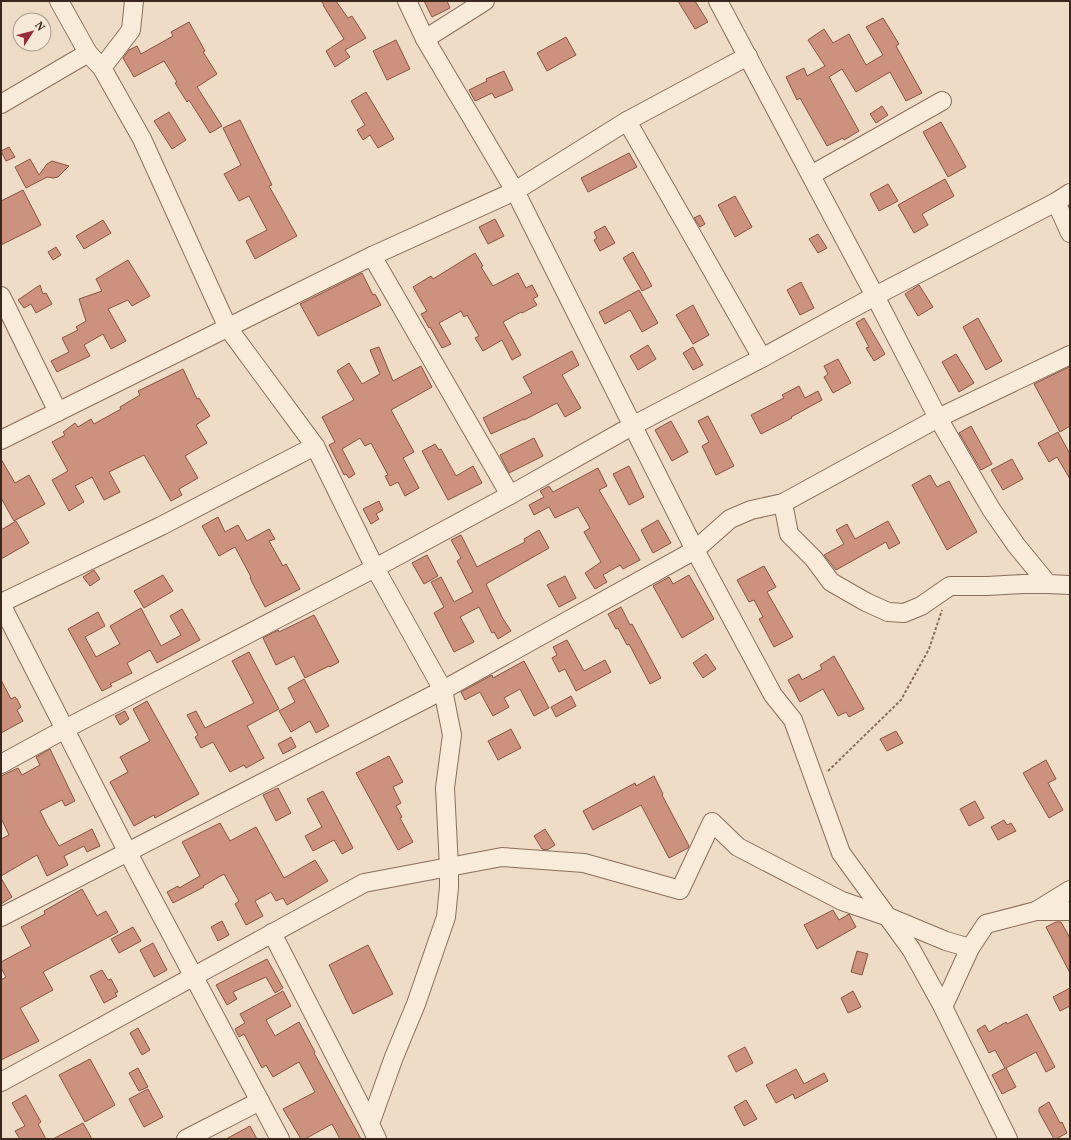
<svg xmlns="http://www.w3.org/2000/svg" width="1071" height="1140" font-family="'PT Serif',serif">
<style>
.building{fill:#cc927d;stroke:#895442}
.lines{fill:none;stroke-linecap:round;stroke-linejoin:round}
.minor-casing{stroke:#8a6e5c;stroke-width:20}
.path{stroke:#8a6e5c;stroke-width:2;stroke-dasharray:3 2;stroke-linecap:butt}
.minor{stroke:#f9ebda;stroke-width:18}
</style>
<rect width="100%" height="100%" fill="#eedcc6"/>
<g class="building">
<path d="M321 1H336L348 18 352 16 366 38 345 50 350 57 335 67 326 51 344 39 323 5H324Z"/>
<path d="M424 1H447L450 8 432 17Z"/>
<path d="M678 1H695L708 22 695 29Z"/>
<path d="M883 18 899 44 896 46 922 93 906 101 890 72 856 92 842 69 829 77 859 131 844 140 843 138 827 146 800 98 797 100 786 77 804 68 807 76 825 66 808 40 824 29 833 43 849 34 866 65 883 55 866 27Z"/>
<path d="M189 22 205 51 203 52 217 74 197 87 222 126 210 133 189 100 187 102 175 83 177 82 164 61 134 77 123 58 129 50 137 46 141 54 173 36 171 32Z"/>
<path d="M566 37 576 55 547 71 537 53Z"/>
<path d="M396 40 410 69 387 80 373 51Z"/>
<path d="M504 71 513 90 495 98 492 93 475 101 469 90 487 81 486 79Z"/>
<path d="M366 92 394 139 378 148 370 135 363 140 357 130 365 125 351 101Z"/>
<path d="M882 106 888 115 876 123 870 114Z"/>
<path d="M169 112 186 140 172 149 154 121Z"/>
<path d="M240 120 272 185 269 186 297 236 255 259 246 241 267 230 249 196 239 201 224 174 241 165 223 128Z"/>
<path d="M941 122 966 167 948 177 923 132Z"/>
<path d="M9 147 15 157 6 161 1 151Z"/>
<path d="M629 153 637 167 588 192 581 178Z"/>
<path d="M30 159 39 175 47 164 52 161 69 166 58 177 53 178 47 177 26 188 15 167Z"/>
<path d="M945 179 954 196 922 214 928 225 914 233 898 205Z"/>
<path d="M888 184 898 201 879 211 870 194Z"/>
<path d="M23 190 41 225 1 245V201Z"/>
<path d="M735 196 752 227 735 237 718 205Z"/>
<path d="M700 215 705 224 700 227 694 218Z"/>
<path d="M495 219 504 236 488 244 479 227Z"/>
<path d="M103 220 111 233 84 249 76 236Z"/>
<path d="M605 226 615 243 600 251 594 240 597 238 594 232Z"/>
<path d="M818 234 827 248 818 253 809 239Z"/>
<path d="M56 247 61 255 53 260 48 252Z"/>
<path d="M633 252 652 286 642 291 623 258Z"/>
<path d="M475 253 483 266 481 267 493 286 518 273 526 288 532 285 538 296 533 299 537 305 522 313 521 312 503 322 521 355 512 360 502 340 483 351 475 338 479 336 467 315 464 317 461 311 439 323 451 344 442 348 430 327 429 328 421 314 427 311 413 287 431 276 433 279Z"/>
<path d="M128 260 150 296 132 306 128 300 108 309 126 341 111 349 103 334 84 345 90 356 57 372 51 361 69 352 62 338 78 330 76 327 86 321 79 299 102 291 96 279Z"/>
<path d="M362 273 373 295 375 294 381 305 318 336 300 304Z"/>
<path d="M801 282 814 308 800 315 787 290Z"/>
<path d="M40 285 43 294 46 293 52 304 36 313 31 304 24 308 18 300Z"/>
<path d="M919 285 933 307 918 316 905 294Z"/>
<path d="M639 290 658 323 642 332 630 310 605 324 599 312Z"/>
<path d="M693 305 709 335 693 344 676 315Z"/>
<path d="M864 318 885 354 874 361 866 348 869 347 856 323Z"/>
<path d="M978 318 1002 361 986 370 963 327Z"/>
<path d="M648 345 656 359 638 370 630 356Z"/>
<path d="M379 347 393 381 421 366 432 387 391 410 414 452 403 458 419 488 405 496 398 482 390 486 385 476 388 475 371 443 365 446 360 438 342 449 355 474 349 478 346 474 344 475 329 445 335 442 322 417 354 400 337 371 349 363 362 384 380 374 370 350Z"/>
<path d="M693 347 703 365 693 370 683 353Z"/>
<path d="M572 351 579 365 562 375 581 408 565 417 557 403 524 420V419L491 434 483 418 532 393 523 377Z"/>
<path d="M956 354 974 383 959 392 942 362Z"/>
<path d="M838 359 851 383 833 393 824 377 828 374 824 366Z"/>
<path d="M1069 367 1070 369V426L1060 432 1034 384Z"/>
<path d="M183 369 197 399 199 398 210 416 196 425 207 443 185 456 198 478 179 489 182 495 171 501 144 455 109 472 120 492 104 500 92 477 75 486 84 502 69 511 52 480 68 471 52 442 65 435 63 432 75 423 78 427 91 419 94 424 121 409 120 407 140 395 138 391Z"/>
<path d="M799 386 805 398 818 391 822 400 791 417 792 418 761 434 751 415 784 398 782 395Z"/>
<path d="M708 416 734 466 716 475 702 446 709 442 698 421Z"/>
<path d="M671 421 688 452 672 461 655 430Z"/>
<path d="M971 426 992 464 981 470 959 433Z"/>
<path d="M1058 432 1070 454V479L1057 457 1049 462 1038 443Z"/>
<path d="M534 438 543 456 509 473 500 455Z"/>
<path d="M435 444 439 450 441 449 456 476 473 466 482 483 448 500 422 451Z"/>
<path d="M1 459 15 483 29 475 45 504 14 521 1 498Z"/>
<path d="M1012 459 1023 479 1003 490 991 470Z"/>
<path d="M629 466 644 497 629 505 613 474Z"/>
<path d="M598 468 607 486 599 490 640 560 623 569 620 565 603 575 607 582 595 589 585 573 601 562 584 532 590 528 578 507 555 518 549 507 534 515 529 505 544 497 540 491 549 486 553 492Z"/>
<path d="M930 475 937 487 949 481 977 532 947 550 912 485Z"/>
<path d="M379 501 383 510 376 514 379 519 371 524 363 509Z"/>
<path d="M218 517 225 532 238 525 247 541 269 529 275 539 269 541 283 566 286 564 300 589 265 607 250 578 251 577 235 547 219 556 202 526Z"/>
<path d="M658 520 671 543 653 553 641 530Z"/>
<path d="M16 521 29 543 1 559V530Z"/>
<path d="M888 521 900 543 889 549 886 542 836 570 824 555 844 544 836 530 847 524 855 539Z"/>
<path d="M539 530 549 548 486 584 502 617 511 631 498 639 494 632 492 633 479 607 460 617 474 642 454 652 434 613 444 607 431 582 441 577 454 602 473 592 457 561 461 558 451 540 461 535 477 567 525 542 524 539Z"/>
<path d="M427 555 438 576 424 584 412 563Z"/>
<path d="M764 566 776 587 767 592 793 637 774 647 759 619 763 617 754 600 749 602 737 580Z"/>
<path d="M94 570 100 579 90 586 83 577Z"/>
<path d="M163 575 173 591 144 608 134 591Z"/>
<path d="M689 575 714 619 682 638 653 586 669 577 673 584Z"/>
<path d="M565 576 576 598 559 607 547 585Z"/>
<path d="M621 607 630 625 632 624 661 678 650 684 629 644 627 645 618 628 616 629 608 614Z"/>
<path d="M141 608 161 646 181 635 170 616 182 609 200 640 157 663 150 650 127 663 132 673 110 684 112 686 102 691 68 629 98 612 105 626 85 637 96 657 120 644 110 626Z"/>
<path d="M314 615 339 662 330 667 329 666 305 678 294 656 276 665 263 638 278 630 279 632Z"/>
<path d="M567 640 584 671 605 660 611 672 576 691 565 669 559 672 552 658 557 655 553 647Z"/>
<path d="M249 652 279 709 247 726 264 758 246 768 244 765 230 772 213 742 201 748 195 737 198 735 187 715 196 711 205 728 254 703 232 661Z"/>
<path d="M706 654 716 669 703 678 693 663Z"/>
<path d="M834 656 864 709 849 717 846 712 838 716 823 689 800 702 788 680 799 674 802 680 822 669 820 665Z"/>
<path d="M524 661 549 708 534 716 520 689 504 698 509 707 493 716 480 692 465 700 461 692 492 675 493 678Z"/>
<path d="M304 679 329 726 316 733 310 721 291 732 279 711 295 702 288 688Z"/>
<path d="M1 680 11 699 15 697 17 699 21 707 17 710 23 721 1 733Z"/>
<path d="M571 696 576 706 556 717 551 707Z"/>
<path d="M147 701 199 794 155 818 154 815 134 826 110 782 128 772 120 757 150 741 133 709Z"/>
<path d="M125 711 129 719 120 725 115 716Z"/>
<path d="M511 729 521 748 498 760 488 741Z"/>
<path d="M896 731 903 743 887 751 880 739Z"/>
<path d="M291 737 296 747 283 754 278 744Z"/>
<path d="M50 749 75 801 65 806 62 800 40 811 47 825 59 846 92 829 100 846 87 852 84 846 64 856 68 865 47 876 37 855 1 876V839L9 835 1 818V776L18 768 22 775 40 765 36 757Z"/>
<path d="M389 756 403 782 393 787 401 803 396 806 402 817 400 818 413 842 398 850 356 773Z"/>
<path d="M1046 760 1056 779 1048 783 1063 810 1049 818 1023 773Z"/>
<path d="M654 776 663 794 662 795 689 846 688 848 669 858 641 805 593 830 583 811 635 783 636 786Z"/>
<path d="M278 788 291 813 276 821 263 795Z"/>
<path d="M323 791 353 848 342 854 334 840 313 851 305 836 322 827 307 799Z"/>
<path d="M975 801 984 818 969 826 960 809Z"/>
<path d="M1004 820 1007 825 1011 823 1016 831 998 840 991 827Z"/>
<path d="M220 823 230 841 256 827 284 878 315 860 328 881 287 905 283 898 276 901 271 892 255 901 263 916 246 925 235 904 239 901 224 874 203 886 204 887 173 903 167 892 178 886 179 888 200 876 182 842Z"/>
<path d="M545 829 555 845 547 850 542 849 534 836Z"/>
<path d="M1 878 12 897 1 904Z"/>
<path d="M82 889 97 916 106 911 118 932 43 972 53 990 20 1008 39 1041 1 1060V980L6 977 1 968V962L31 946 21 927 45 914 44 911Z"/>
<path d="M833 910 839 920 849 914 856 927 817 949 804 925Z"/>
<path d="M222 921 229 935 218 941 211 927Z"/>
<path d="M1056 922H1061L1070 938V973L1046 927Z"/>
<path d="M133 927 141 941 119 953 111 939Z"/>
<path d="M153 943 167 970 154 977 140 950Z"/>
<path d="M368 945 393 994 353 1014 329 965Z"/>
<path d="M857 951 868 954 862 975 851 972Z"/>
<path d="M267 959 283 988 275 993 266 977 233 992 237 999 227 1005 216 985Z"/>
<path d="M102 970 108 980 111 979 118 992 115 993 117 996 104 1003 90 976Z"/>
<path d="M1070 988V1006L1060 1011 1053 997Z"/>
<path d="M283 991 291 1006 266 1020 275 1036 299 1022 315 1052 314 1053 361 1139H340L332 1124 305 1139H301L283 1109 315 1092 299 1062 273 1077 266 1065 262 1068 244 1034 239 1037 235 1029 245 1023 240 1014Z"/>
<path d="M853 991 861 1007 848 1013 841 998Z"/>
<path d="M1027 1014 1055 1067 1046 1072 1036 1052 1006 1068 1016 1087 1002 1094 992 1075 1005 1068 995 1050 989 1053 977 1030 985 1025 989 1032 1006 1022 1007 1024Z"/>
<path d="M138 1028 150 1050 142 1055 130 1033Z"/>
<path d="M745 1047 753 1063 736 1072 728 1056Z"/>
<path d="M90 1059 115 1105 85 1122 59 1075Z"/>
<path d="M138 1068 148 1087 139 1091 129 1073Z"/>
<path d="M796 1069 804 1084 824 1073 828 1081 795 1099 793 1094 776 1103 766 1085Z"/>
<path d="M148 1089 163 1117 144 1127 129 1099Z"/>
<path d="M26 1095 41 1122 38 1124 46 1139H20L15 1131 25 1126 12 1103Z"/>
<path d="M746 1100 757 1119 744 1126 734 1107Z"/>
<path d="M1049 1102 1060 1123 1062 1122 1067 1133 1056 1139H1054L1039 1112V1108Z"/>
<path d="M83 1123 92 1139H53Z"/>
<path d="M250 1126 257 1139H226Z"/>
</g>
<g class="lines">
<defs>
<g id="minor">
<path d="M59 1 88 53 102 68 142 139 228 328 315 446 375 568 443 690 452 735 445 788 449 867V887L446 917 416 1004 394 1057 370 1124 377 1139"/>
<path d="M407 1 425 39 515 191 695 550 773 695 793 720 841 853 911 949 943 1007 1008 1139"/>
<path d="M718 1 875 296 938 418 991 509 1016 545 1048 584 1070 585"/>
<path d="M425 39 485 1"/>
<path d="M102 68 131 30 134 1"/>
<path d="M1 104 88 53"/>
<path d="M627 121 762 358"/>
<path d="M811 175 942 101"/>
<path d="M1056 202 1070 233"/>
<path d="M372 256 510 495"/>
<path d="M1 296 58 412"/>
<path d="M1 440 372 256 515 191 627 121 748 56"/>
<path d="M783 503 789 534 814 559 831 582 866 602 888 612 904 613 921 606 950 586H987L1023 584H1048"/>
<path d="M1 603 161 526 315 446"/>
<path d="M1 604 127 851 280 1139"/>
<path d="M1 764 65 729 375 568 510 495 632 426 762 358 875 296 1056 202 1070 193"/>
<path d="M1036 911 1070 890"/>
<path d="M1 917 443 690 695 550 730 519 751 510 783 503 938 418 1070 355"/>
<path d="M272 933 370 1124"/>
<path d="M943 1007 970 948"/>
<path d="M1 1082 364 883 502 857 584 863 680 890 712 822 738 847 842 901 886 916 946 941 970 948 986 924 1036 911H1070"/>
<path d="M186 1139 260 1101"/>
</g>
</defs>
<use href="#minor" class="minor-casing"/>
<path class="path" d="M828 771 901 700 929 649 942 610"/>
<use href="#minor" class="minor"/>
</g>
<rect width="1071" height="1140" fill="none" stroke="#3a281f" stroke-width="4"/>
<g transform="translate(32 32) rotate(54)"><circle r="19" fill="#f6e8d6" stroke="#ab9b8d"/>
<path d="M0-3L7 15L0 10L-7 15Z" fill="#982c3d"/>
<text y="-6" font-size="11" font-weight="bold" text-anchor="middle" fill="#3a281f">N</text>
</g>
</svg>
